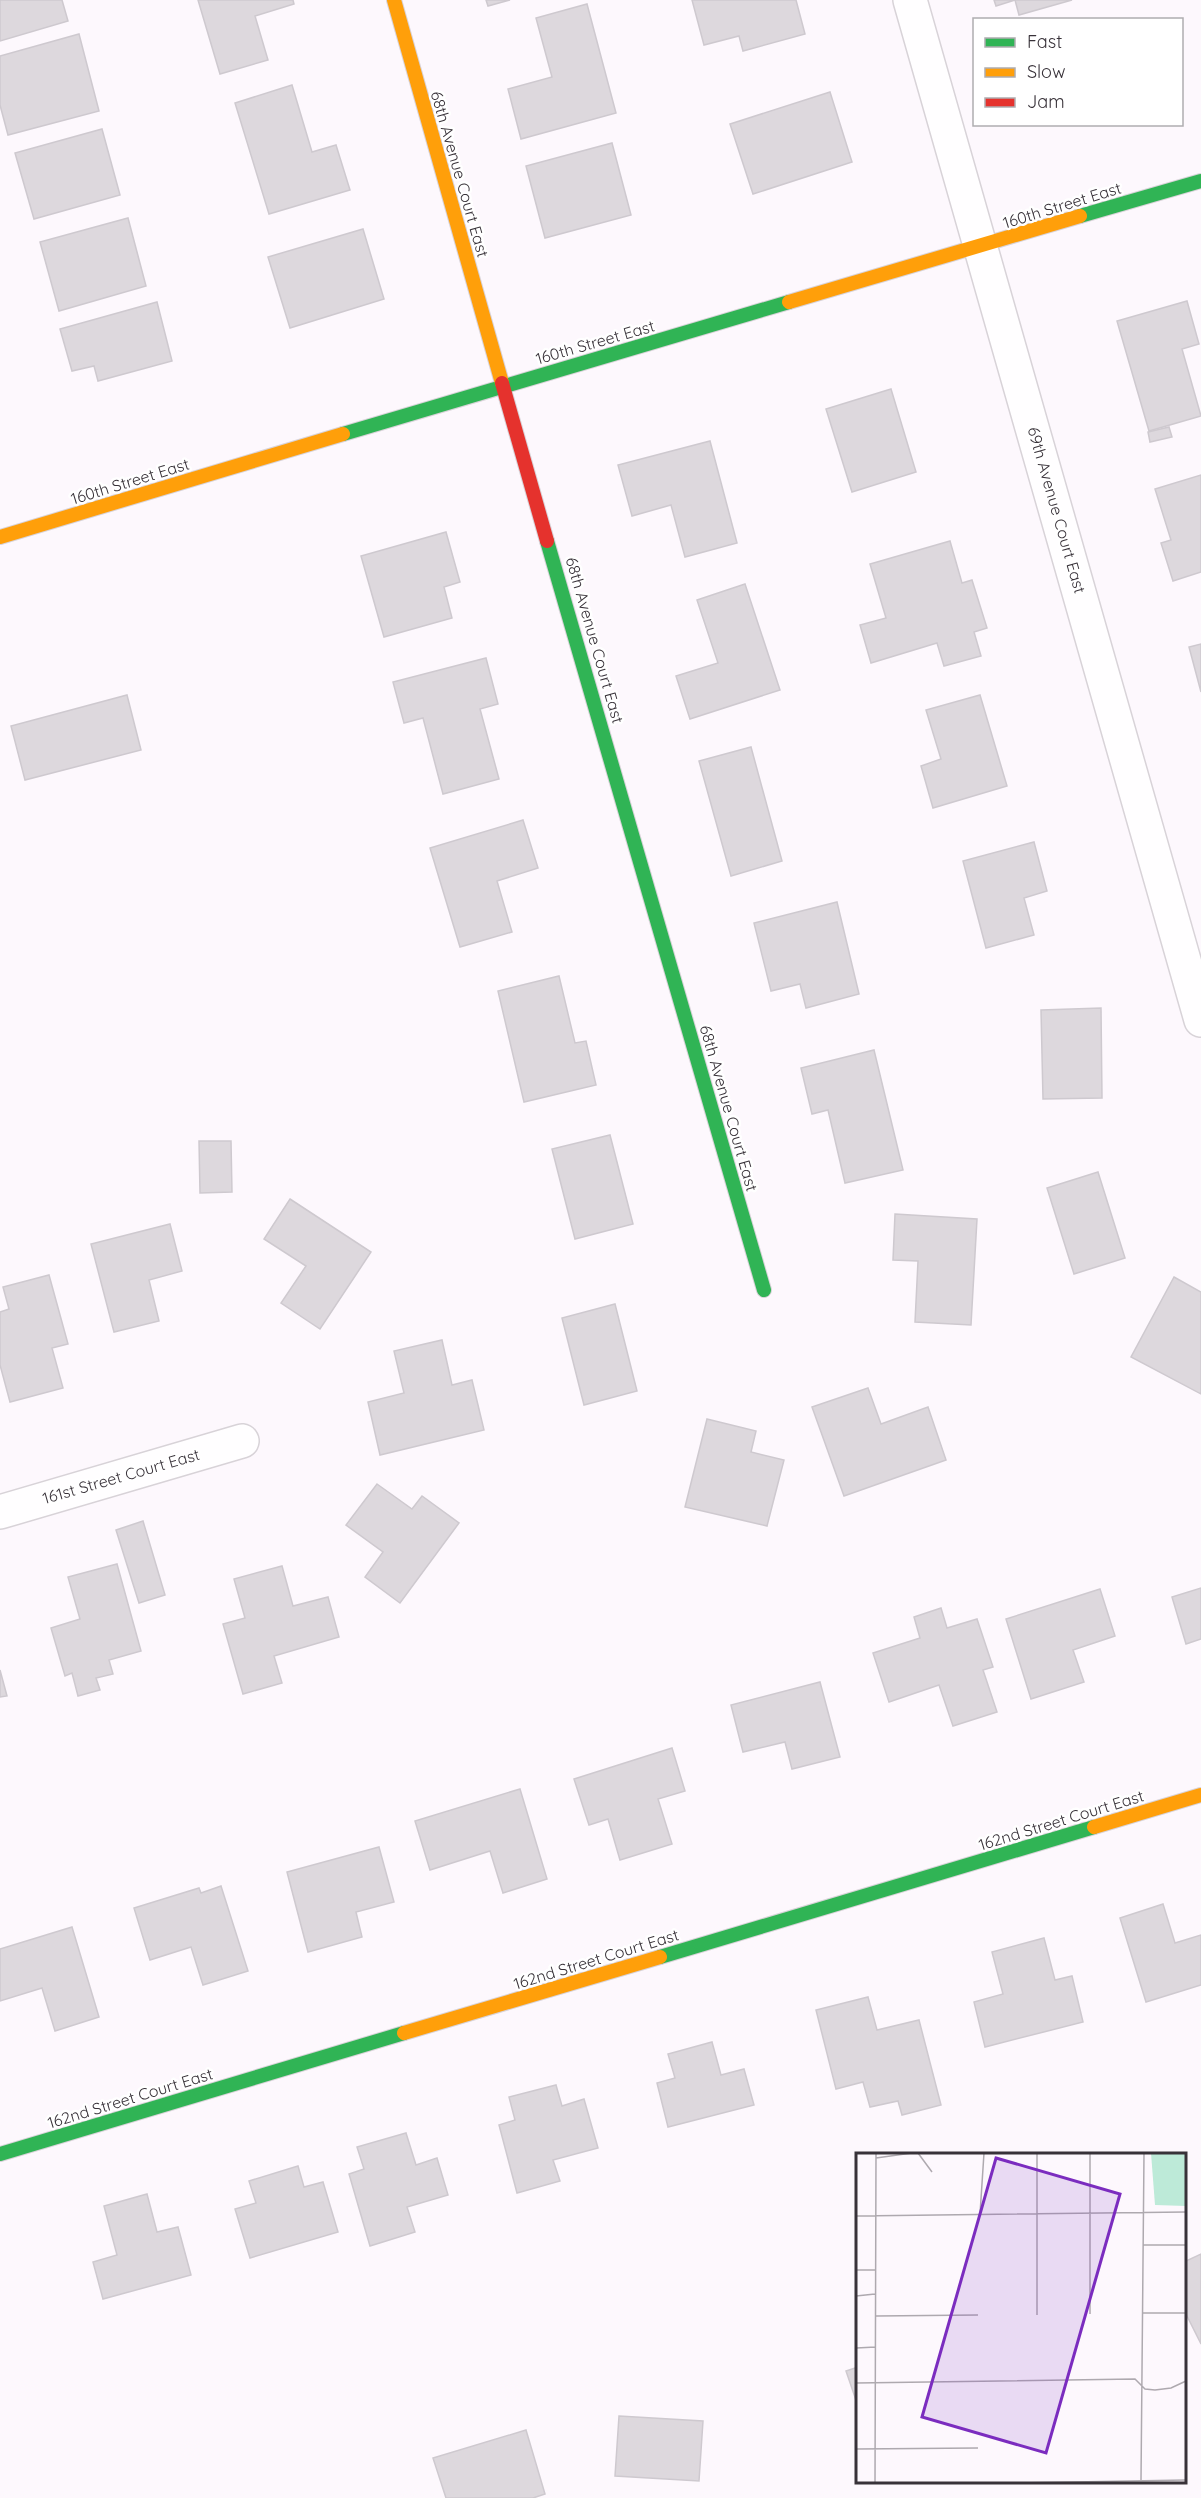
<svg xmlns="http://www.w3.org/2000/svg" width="1201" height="2498" font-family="Quicksand,sans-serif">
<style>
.building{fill:#ddd8dd;stroke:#cec9cf;stroke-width:1.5}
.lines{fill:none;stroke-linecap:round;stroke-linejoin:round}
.street-casing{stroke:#d8d3d8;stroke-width:36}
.fast-casing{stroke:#d8d3d8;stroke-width:16}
.slow-casing{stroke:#d8d3d8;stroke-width:16}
.jam-casing{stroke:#d8d3d8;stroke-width:16}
.street{stroke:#fffeff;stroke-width:33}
.fast{stroke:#30b455;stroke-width:14}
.slow{stroke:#ff9f0a;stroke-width:14}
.jam{stroke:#e5322d;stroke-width:14}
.labels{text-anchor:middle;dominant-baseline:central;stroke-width:5;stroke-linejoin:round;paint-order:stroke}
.street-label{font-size:16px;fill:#383239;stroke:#fff}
.inset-road{fill:none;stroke:#aea9af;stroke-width:1.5}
.view{fill:#7b2cbf;fill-opacity:0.15;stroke:#7b2cbf;stroke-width:3}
.inset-edge{fill:none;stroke:#383239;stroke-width:3}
</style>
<rect width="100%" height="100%" fill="#fdf8fd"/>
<g class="building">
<path d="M0 0H62L68 21 0 41Z"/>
<path d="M198 0H293L294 4 255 16 268 60 220 74Z"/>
<path d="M486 0H510L488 6Z"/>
<path d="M692 0H796L805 34 743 51 739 36 704 45Z"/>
<path d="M994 0H1072L1019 15 1015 0 996 6Z"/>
<path d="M587 4 616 113 521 139 508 89 552 77 536 18Z"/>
<path d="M79 34 99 111 8 135 0 105V56Z"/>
<path d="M292 85 312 152 336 145 350 190 269 214 235 103Z"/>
<path d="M830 92 852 162 753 194 730 124Z"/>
<path d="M102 129 120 195 34 219 15 153Z"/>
<path d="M612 143 631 215 545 238 526 166Z"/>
<path d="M128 218 146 286 59 311 40 242Z"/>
<path d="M363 229 384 299 290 328 268 257Z"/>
<path d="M1187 301 1199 344 1182 349 1201 416 1149 431 1117 321Z"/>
<path d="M157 302 172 361 98 381 94 366 72 371 60 329Z"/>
<path d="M891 389 916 472 852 492 826 409Z"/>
<path d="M1169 427 1172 437 1150 442 1148 432Z"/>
<path d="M710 441 737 543 685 557 671 505 632 516 618 465Z"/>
<path d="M1201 475V572L1173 581 1161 543 1171 540 1155 489Z"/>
<path d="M446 532 460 582 444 587 452 618 384 637 361 556Z"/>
<path d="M950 541 962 583 972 580 987 628 974 632 981 656 944 666 937 643 871 663 860 625 886 618 870 564Z"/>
<path d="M745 584 780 690 690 719 676 676 718 663 697 600Z"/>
<path d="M1201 644V692L1189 647Z"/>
<path d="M486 658 498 704 480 709 499 779 443 794 423 718 404 723 393 682Z"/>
<path d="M127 695 141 750 25 780 11 726Z"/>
<path d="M980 695 1007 786 933 808 921 766 941 759 926 710Z"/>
<path d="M751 747 782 861 731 876 699 761Z"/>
<path d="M523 820 538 868 497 881 512 932 460 947 430 848Z"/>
<path d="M1034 842 1047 891 1024 898 1034 935 986 948 963 861Z"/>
<path d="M837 902 859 994 806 1008 800 984 771 991 754 923Z"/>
<path d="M559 976 575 1043 586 1041 596 1085 524 1102 498 991Z"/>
<path d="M1101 1008 1102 1098 1043 1099 1041 1010Z"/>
<path d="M874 1050 903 1170 845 1183 828 1110 812 1114 801 1068Z"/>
<path d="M610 1135 633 1224 575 1239 552 1149Z"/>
<path d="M199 1141H231L232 1192 200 1193Z"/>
<path d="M1098 1172 1125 1258 1074 1274 1047 1188Z"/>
<path d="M290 1199 371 1252 320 1329 281 1303 306 1266 264 1239Z"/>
<path d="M895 1214 977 1219 971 1325 915 1322 918 1261 893 1260Z"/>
<path d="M170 1224 182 1271 149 1280 159 1321 114 1332 91 1244Z"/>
<path d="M49 1275 68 1344 52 1348 63 1388 10 1402 0 1365V1312L9 1309 3 1287Z"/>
<path d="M1174 1277 1201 1292V1394L1131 1357Z"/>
<path d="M615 1304 637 1391 584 1405 562 1318Z"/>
<path d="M442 1340 452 1385 472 1380 484 1430 380 1455 368 1402 404 1393 394 1351Z"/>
<path d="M868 1388 881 1424 928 1407 946 1460 844 1496 812 1407Z"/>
<path d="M707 1419 756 1431 751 1452 784 1460 767 1526 685 1507Z"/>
<path d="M377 1484 412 1509 422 1496 459 1523 400 1603 365 1577 383 1552 346 1525Z"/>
<path d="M143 1521 165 1595 139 1603 116 1530Z"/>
<path d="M117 1564 141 1651 109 1660 113 1674 96 1678 100 1690 78 1696 72 1673 65 1676 51 1628 80 1619 68 1577Z"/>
<path d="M282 1566 293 1606 328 1597 339 1637 274 1656 282 1683 243 1694 223 1624 245 1618 234 1579Z"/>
<path d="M1201 1588V1639L1186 1644 1172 1597Z"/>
<path d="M1100 1589 1115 1636 1073 1650 1084 1682 1031 1699 1006 1619Z"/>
<path d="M941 1608 947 1628 977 1619 993 1667 983 1670 997 1712 953 1726 939 1685 889 1702 873 1653 920 1638 914 1617Z"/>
<path d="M0 1670 7 1696 0 1697Z"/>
<path d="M820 1682 840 1757 792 1769 785 1742 743 1752 731 1705Z"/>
<path d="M672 1748 685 1791 658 1799 672 1844 620 1860 608 1819 589 1825 574 1779Z"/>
<path d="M520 1789 547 1879 503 1893 490 1851 430 1870 415 1821Z"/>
<path d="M379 1847 394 1902 356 1912 362 1937 308 1952 287 1872Z"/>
<path d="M221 1886 248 1971 203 1985 191 1947 150 1960 134 1908 199 1888 201 1893Z"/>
<path d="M1163 1904 1175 1943 1201 1935V1985L1146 2002 1120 1918Z"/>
<path d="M72 1927 99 2017 55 2031 42 1988 0 2001V1949Z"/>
<path d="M1044 1938 1055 1980 1072 1976 1083 2022 985 2047 974 2002 1003 1994 992 1952Z"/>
<path d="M868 1997 877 2030 919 2020 941 2105 902 2115 898 2101 870 2107 863 2082 836 2089 816 2010Z"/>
<path d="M712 2042 721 2075 744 2069 754 2105 668 2127 657 2083 675 2078 668 2054Z"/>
<path d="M556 2085 562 2106 584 2099 598 2148 553 2160 560 2181 517 2193 499 2125 515 2120 509 2097Z"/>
<path d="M406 2133 416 2165 437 2158 448 2195 407 2207 415 2232 370 2246 349 2174 364 2169 357 2147Z"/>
<path d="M298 2166 304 2187 323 2182 338 2232 250 2258 235 2209 256 2203 249 2181Z"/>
<path d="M147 2194 157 2232 178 2227 191 2275 103 2299 93 2262 117 2255 104 2206Z"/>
<path d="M1201 2254V2344L1184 2310V2262Z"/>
<path d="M858 2367V2406L846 2371Z"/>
<path d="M619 2416 703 2421 699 2481 615 2476Z"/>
<path d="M526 2430 545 2494 533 2498H446L433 2458Z"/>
</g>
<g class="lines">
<defs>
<g id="street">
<path d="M910 0 1201 1020"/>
<path d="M0 1512 242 1441"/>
</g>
<g id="fast">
<path d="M1080 216 1201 181"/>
<path d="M343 434 789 302"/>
<path d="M547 541 764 1290"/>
<path d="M660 1957 1094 1827"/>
<path d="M0 2154 404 2033"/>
</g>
<g id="slow">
<path d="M394 0 502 383"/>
<path d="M789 302 1080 216"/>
<path d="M0 537 343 434"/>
<path d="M1094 1827 1201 1795"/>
<path d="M404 2033 660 1957"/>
</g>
<path id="jam" d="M502 383 547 541"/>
</defs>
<use href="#street" class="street-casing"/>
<use href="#fast" class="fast-casing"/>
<use href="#slow" class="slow-casing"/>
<use href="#jam" class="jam-casing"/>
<use href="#street" class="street"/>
<use href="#fast" class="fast"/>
<use href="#slow" class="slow"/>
<use href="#jam" class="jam"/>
</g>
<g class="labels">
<g class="street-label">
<text transform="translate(460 174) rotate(74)">68th Avenue Court East</text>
<text transform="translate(1062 205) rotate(-17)">160th Street East</text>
<text transform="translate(595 342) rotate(-16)">160th Street East</text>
<text transform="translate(130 481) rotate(-17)">160th Street East</text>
<text transform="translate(1057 510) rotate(74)">69th Avenue Court East</text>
<text transform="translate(595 640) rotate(74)">68th Avenue Court East</text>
<text transform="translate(729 1108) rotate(74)">68th Avenue Court East</text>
<text transform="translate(121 1476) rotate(-16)">161st Street Court East</text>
<text transform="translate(1061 1820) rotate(-17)">162nd Street Court East</text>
<text transform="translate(596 1959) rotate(-17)">162nd Street Court East</text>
<text transform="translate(130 2098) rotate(-17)">162nd Street Court East</text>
</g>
</g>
<g transform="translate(856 2153)">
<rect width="330" height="330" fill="#fdf8fd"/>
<path d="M295 0H330V53L299 52Z" fill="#bdead8"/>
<path class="inset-road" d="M62 0 76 19M20 5 56 0M124 61 128 0M0 63 330 59M287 92H330M0 117H20M0 143 19 141M287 160H330M234 161V0M181 162V0M20 163 122 162M0 195 20 194M0 230 279 226 289 236 299 237 315 235 330 228M0 296 122 295M285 327 288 0M19 330 20 0M161 330 330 327"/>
<path class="view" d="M140 5 264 41 190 300 66 264Z"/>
<rect width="330" height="330" class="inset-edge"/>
</g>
<rect x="973" y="18" width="210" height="108" fill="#ffffff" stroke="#afadb0" stroke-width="1.5"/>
<rect x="985" y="38" width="30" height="9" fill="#30b455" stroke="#afadb0" stroke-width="1.5"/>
<text x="1027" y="48" font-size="18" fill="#383239">Fast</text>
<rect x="985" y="68" width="30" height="9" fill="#ff9f0a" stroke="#afadb0" stroke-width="1.5"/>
<text x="1027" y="78" font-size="18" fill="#383239">Slow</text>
<rect x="985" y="98" width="30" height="9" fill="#e5322d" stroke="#afadb0" stroke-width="1.5"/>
<text x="1027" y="108" font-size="18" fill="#383239">Jam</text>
</svg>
